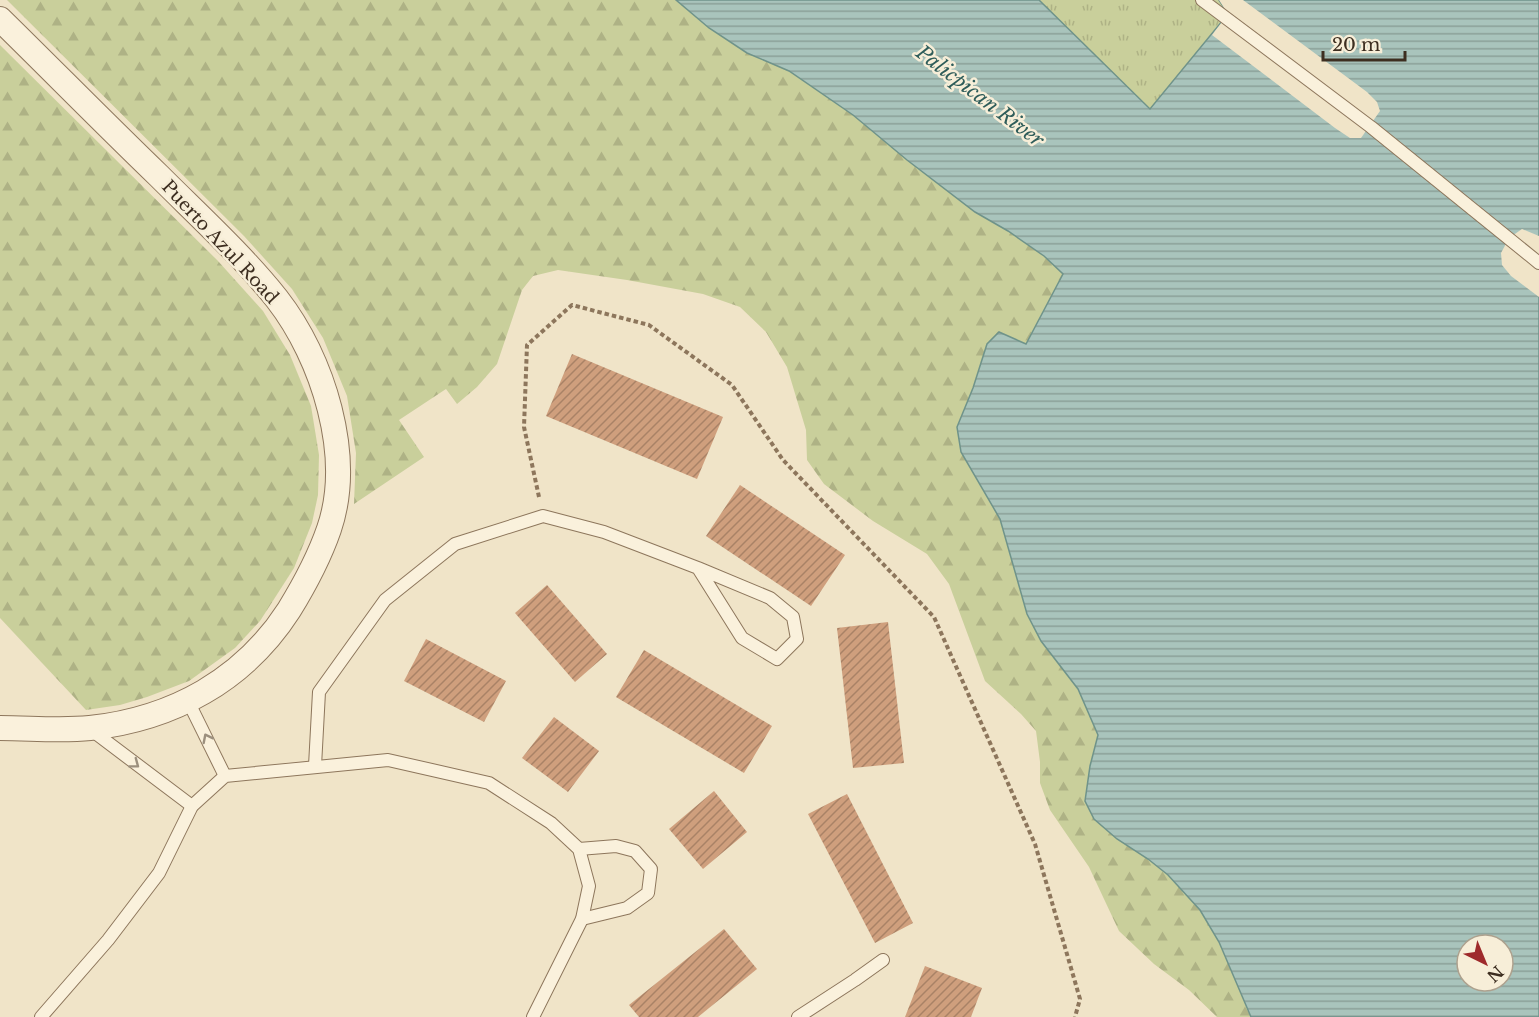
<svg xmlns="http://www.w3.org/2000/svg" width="1539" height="1017" font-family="'Libre Baskerville',serif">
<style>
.grass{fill:url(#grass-tufts)}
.forest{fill:url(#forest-firs)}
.water{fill:url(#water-rules);stroke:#6f938a;stroke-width:1.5;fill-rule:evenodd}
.pier{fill:#f0e4c8}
.building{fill:url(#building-hatch)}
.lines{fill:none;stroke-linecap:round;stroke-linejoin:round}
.lane-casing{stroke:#8d765c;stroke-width:14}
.street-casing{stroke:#8d765c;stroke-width:26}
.path{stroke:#8d765c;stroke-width:4;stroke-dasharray:4.5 3;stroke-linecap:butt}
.lane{stroke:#faf1dc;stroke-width:12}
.street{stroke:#faf1dc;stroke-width:24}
.oneway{stroke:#9c907e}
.labels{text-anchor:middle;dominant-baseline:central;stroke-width:5;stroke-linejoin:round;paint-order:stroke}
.street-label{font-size:18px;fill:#3d2e20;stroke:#f7eed8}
.water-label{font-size:20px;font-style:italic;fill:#2f5d5a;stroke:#f7eed8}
</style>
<defs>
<pattern id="grass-tufts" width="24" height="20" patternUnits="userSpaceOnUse" patternTransform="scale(1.5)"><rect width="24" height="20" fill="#c9cf9b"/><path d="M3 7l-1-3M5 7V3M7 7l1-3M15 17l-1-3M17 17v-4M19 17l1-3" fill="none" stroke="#aeb285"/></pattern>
<pattern id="forest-firs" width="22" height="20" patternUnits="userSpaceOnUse" patternTransform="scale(1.5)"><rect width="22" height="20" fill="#c9cf9b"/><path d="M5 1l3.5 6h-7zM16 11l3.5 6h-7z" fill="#aeb285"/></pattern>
<pattern id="water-rules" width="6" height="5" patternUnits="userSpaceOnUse" patternTransform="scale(1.5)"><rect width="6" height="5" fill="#a9c4bc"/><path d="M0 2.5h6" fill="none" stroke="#8ba098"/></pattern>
<pattern id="building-hatch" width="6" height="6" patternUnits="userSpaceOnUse" patternTransform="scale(1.5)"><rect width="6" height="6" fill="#cf9f7d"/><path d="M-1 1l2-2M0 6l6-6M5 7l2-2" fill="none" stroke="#a98266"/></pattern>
</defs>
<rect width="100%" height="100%" fill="#f0e4c8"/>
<path class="grass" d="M1039 0H1219L1228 14 1150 110Z"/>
<g class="forest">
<path d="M7 0H676L709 28 747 53 789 71 853 115 907 160 975 212 1008 231 1044 256 1064 274 1026 344 999 332 987 344 973 388 961 452 1000 519 1027 614 1041 641 1078 689 1098 735 1090 766 1085 801 1094 819 1117 839 1148 859 1168 875 1200 910 1219 942 1251 1017H1217L1189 990 1154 964 1119 931 1089 867 1050 810 1040 783V762L1036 731 1021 714 985 681 949 584 927 554 873 521 824 484 807 460 806 430 787 367 766 332 740 307 703 294 627 280 558 270 533 276 522 290 497 364 477 387 457 404 446 389 399 420 424 457 354 504 356 453 347 396 323 338 292 289 244 236Z"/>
<path d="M0 45 218 261 263 311 290 355 311 406 319 455 318 495 312 523 294 568 260 621 235 648 189 681 147 697 120 705 86 710 0 618Z"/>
</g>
<path class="water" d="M676 0H1039L1150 109 1228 14 1219 0H1539V1017H1251L1219 942 1200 910 1168 875 1148 859 1117 839 1094 819 1085 801 1090 766 1098 735 1078 689 1041 641 1027 614 1000 519 961 452 957 427 973 388 987 344 999 332 1026 344 1063 274 1044 256 1008 231 975 212 907 160 853 115 789 71 747 53 709 28ZM1467 945H1503V981H1467Z"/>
<g class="pier">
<path d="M1219 0H1243L1367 92 1377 102 1380 111 1361 138H1350L1335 128 1212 35 1228 14Z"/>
<path d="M1522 229 1539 236V297L1511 276 1502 265 1501 253 1509 238Z"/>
</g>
<g class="building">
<path d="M572 354 723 417 697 479 546 416Z"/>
<path d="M740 485 845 555 811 606 706 536Z"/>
<path d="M547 585 607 654 575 682 515 613Z"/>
<path d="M888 622 904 763 853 768 837 628Z"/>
<path d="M426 639 506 681 484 722 404 681Z"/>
<path d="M644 650 772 726 744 773 616 697Z"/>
<path d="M554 717 599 751 568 792 522 758Z"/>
<path d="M714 791 747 832 703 869 669 829Z"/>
<path d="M847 794 913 923 875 943 808 814Z"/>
<path d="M724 929 757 969 698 1017H639L629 1005Z"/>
<path d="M925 966 982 988 971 1017H905Z"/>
</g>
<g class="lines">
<defs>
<g id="lane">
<path d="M1202 0 1371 127 1539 263"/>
<path d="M188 701 225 776"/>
<path d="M90 729 192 806"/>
<path d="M315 766 319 692 385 600 455 544 543 516 604 532 698 568 742 638 777 659 797 639 793 617 770 598 698 568"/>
<path d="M579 849 616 846 635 851 651 869 648 893 627 908 582 919"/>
<path d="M41 1017 108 940 159 873 192 806 225 776 388 760 489 783 551 823 579 849 589 886 582 919 533 1017"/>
<path d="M798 1017 855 980 883 960"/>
</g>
<path id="street" d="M0 19C53 71 105 124 159 176 199 216 242 255 277 299 323 358 354 456 329 529 319 558 305 584 289 610 244 680 173 719 90 728 61 731 30 728 0 728"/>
</defs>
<use href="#lane" class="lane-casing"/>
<use href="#street" class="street-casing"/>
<path class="path" d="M539 497 524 427 527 345 572 305 649 325 732 385 783 460 934 617 1035 844 1080 999 1075 1017"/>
<use href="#lane" class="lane"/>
<use href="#street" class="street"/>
</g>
<defs><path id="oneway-chevron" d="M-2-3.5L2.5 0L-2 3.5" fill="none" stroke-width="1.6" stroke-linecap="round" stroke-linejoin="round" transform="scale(1.5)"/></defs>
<g class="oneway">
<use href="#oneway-chevron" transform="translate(207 738) rotate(-117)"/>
<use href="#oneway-chevron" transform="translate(135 764) rotate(37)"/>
</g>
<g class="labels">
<g class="street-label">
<text transform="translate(220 242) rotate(47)">Puerto Azul Road</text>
</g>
<g class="water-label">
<text transform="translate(980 96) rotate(37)">Palicpican River</text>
</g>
</g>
<g transform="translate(1485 963) rotate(137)"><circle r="28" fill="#f7eed8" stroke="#ada18e" stroke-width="1.5"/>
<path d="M0-4.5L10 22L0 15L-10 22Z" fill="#9e2a2b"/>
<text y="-9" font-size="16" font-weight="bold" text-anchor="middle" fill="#3d2e20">N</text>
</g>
<path d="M1323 51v9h82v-9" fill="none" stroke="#3d2e20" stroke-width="3"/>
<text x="1332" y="51" font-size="18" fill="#3d2e20" stroke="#f7eed8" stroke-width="4.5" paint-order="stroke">20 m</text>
</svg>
